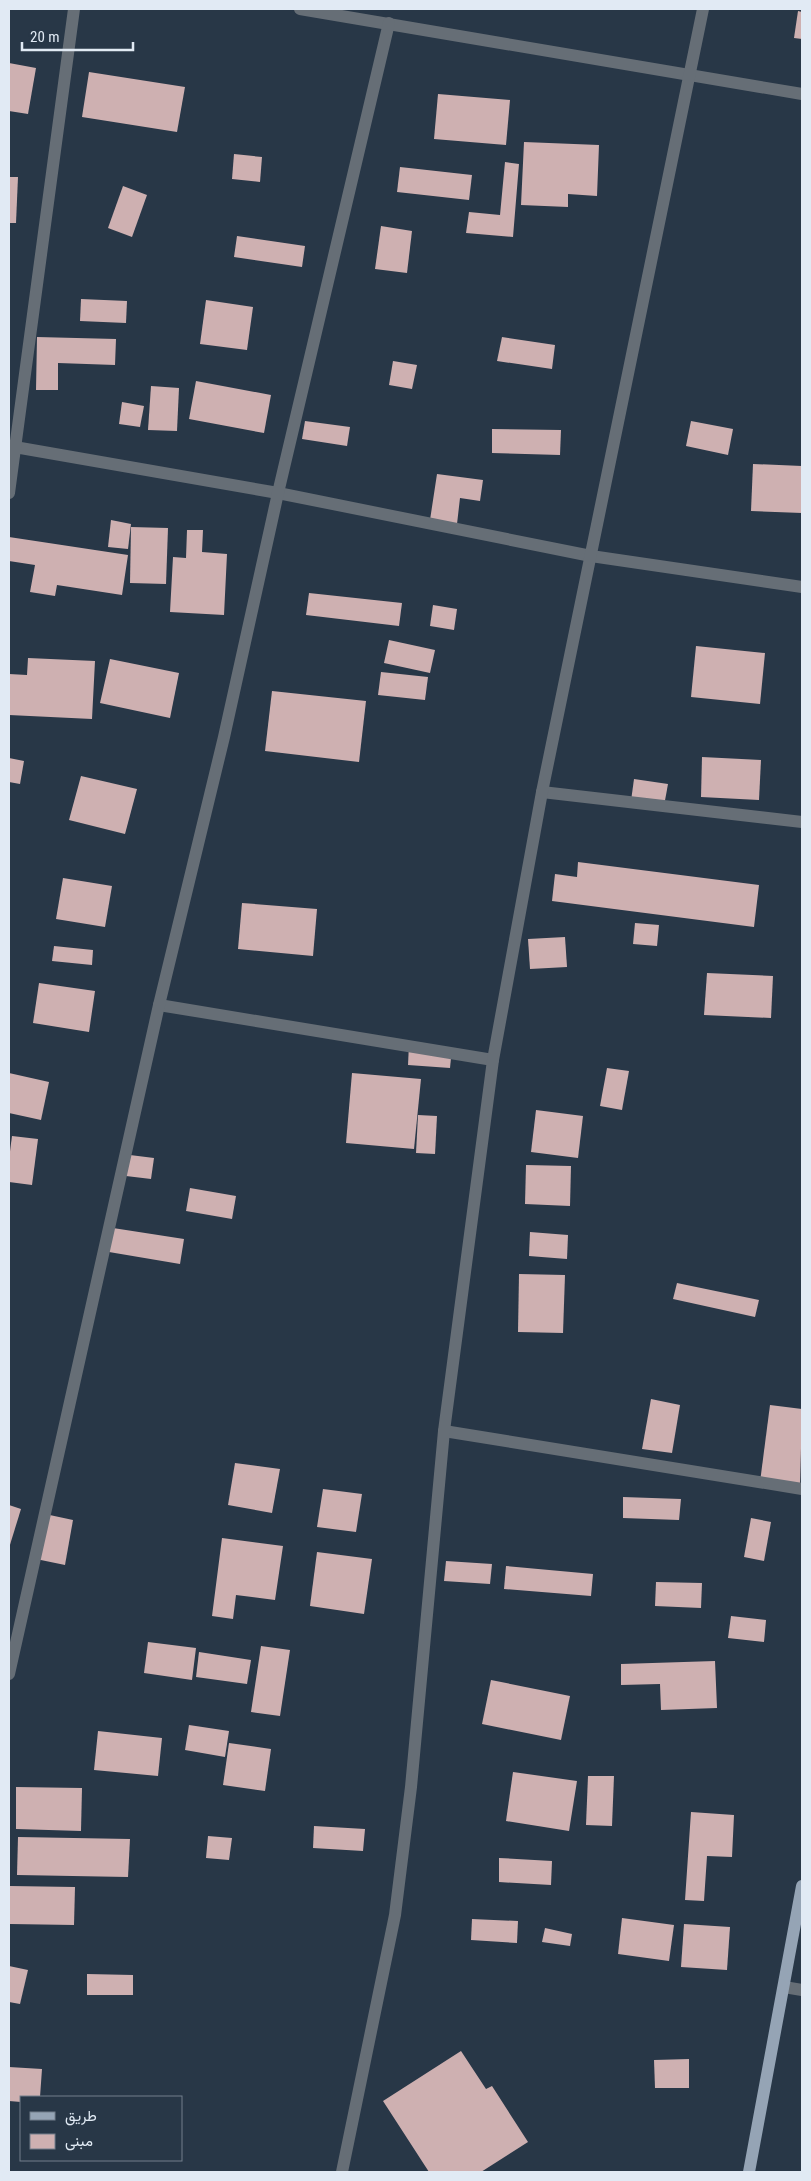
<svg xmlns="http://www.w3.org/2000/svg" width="811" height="2181" font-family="'Roboto Condensed',Vazirmatn,sans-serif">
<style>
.building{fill:#ceb0b1}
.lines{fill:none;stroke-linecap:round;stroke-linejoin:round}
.minor{stroke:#666e76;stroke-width:12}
.primary{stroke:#95a4b5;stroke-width:12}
</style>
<rect width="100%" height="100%" fill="#283747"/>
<g class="building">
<path d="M798 11 802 12V39L794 38Z"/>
<path d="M9 63 36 68 28 114 9 111Z"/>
<path d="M89 72 185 87 177 132 82 117Z"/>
<path d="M438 94 510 100 506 145 434 139Z"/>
<path d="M524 142 599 145 597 196 568 194V207L521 205Z"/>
<path d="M234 154 262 157 260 182 232 179Z"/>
<path d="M505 162 519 164 513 237 466 233 469 212 500 215Z"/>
<path d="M400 167 472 175 469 200 397 192Z"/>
<path d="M9 177H18L16 223H9Z"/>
<path d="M123 186 147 195 132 237 108 228Z"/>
<path d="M381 226 412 231 407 273 375 269Z"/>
<path d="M237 236 305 246 302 267 234 257Z"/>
<path d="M81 299 127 301 126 323 80 321Z"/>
<path d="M206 300 253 307 247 350 200 344Z"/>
<path d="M37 337 116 339 115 365 58 363V390H36Z"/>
<path d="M502 337 555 345 552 369 497 361Z"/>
<path d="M393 361 417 365 412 389 389 385Z"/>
<path d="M196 381 271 395 264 433 189 419Z"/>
<path d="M151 386 179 388 177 431 148 430Z"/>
<path d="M122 402 144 406 140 427 119 424Z"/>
<path d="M305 421 350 427 347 446 302 439Z"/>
<path d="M691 421 733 429 728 455 686 446Z"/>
<path d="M492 429 561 430 560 455 492 453Z"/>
<path d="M753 464 802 466V513L751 511Z"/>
<path d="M437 474 483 480 480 501 460 498 457 524 430 520Z"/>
<path d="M111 520 131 524 128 549 108 547Z"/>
<path d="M131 527 168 528 166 584 130 583Z"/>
<path d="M187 530H203L202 552 227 554 224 615 170 612 173 557 186 558Z"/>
<path d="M9 537 128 555 122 595 57 585 55 596 30 592 35 565 9 561Z"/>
<path d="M309 593 402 603 399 626 306 615Z"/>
<path d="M433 605 457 609 454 630 430 626Z"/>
<path d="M389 640 435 650 430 673 384 663Z"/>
<path d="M696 646 765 653 760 704 691 697Z"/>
<path d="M28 658 95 661 92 719 9 715V674L27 675Z"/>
<path d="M110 659 179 673 170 718 100 703Z"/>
<path d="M381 672 428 677 425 700 378 695Z"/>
<path d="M272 691 366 701 359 762 265 751Z"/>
<path d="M702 757 761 760 759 800 701 797Z"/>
<path d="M9 758 24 761 20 784 9 782Z"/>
<path d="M81 776 137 789 125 834 69 820Z"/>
<path d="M634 779 668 784 664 806 631 801Z"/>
<path d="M578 862 759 885 754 927 552 901 555 874 577 877Z"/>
<path d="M63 878 112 886 105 927 56 919Z"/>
<path d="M242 903 317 909 313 956 238 949Z"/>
<path d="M635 923 659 925 657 946 633 944Z"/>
<path d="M565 937 567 967 530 969 528 939Z"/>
<path d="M54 946 93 950 92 965 52 961Z"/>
<path d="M707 973 773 976 771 1018 704 1015Z"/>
<path d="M39 983 95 991 89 1032 33 1023Z"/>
<path d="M409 1044 452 1048 450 1068 408 1065Z"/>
<path d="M607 1068 629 1071 622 1110 600 1106Z"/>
<path d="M9 1073 49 1082 41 1120 9 1113Z"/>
<path d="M352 1073 421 1079 414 1149 346 1143Z"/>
<path d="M536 1110 583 1116 578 1158 531 1152Z"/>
<path d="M418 1115 437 1116 435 1154 416 1153Z"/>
<path d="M12 1136 38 1139 32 1185 9 1182V1159Z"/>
<path d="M130 1155 154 1158 151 1179 126 1176Z"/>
<path d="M526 1165 571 1166 570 1206 525 1204Z"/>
<path d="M190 1188 236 1196 232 1219 186 1211Z"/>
<path d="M113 1228 184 1239 180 1264 109 1252Z"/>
<path d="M530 1232 568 1235 567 1259 529 1256Z"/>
<path d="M519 1274 565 1275 563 1333 518 1332Z"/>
<path d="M677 1283 759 1300 755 1317 673 1299Z"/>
<path d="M651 1399 680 1405 672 1453 642 1449Z"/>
<path d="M770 1405 802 1409 800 1487 760 1482Z"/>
<path d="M235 1463 280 1469 272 1513 228 1505Z"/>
<path d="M323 1489 362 1494 356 1532 317 1527Z"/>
<path d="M623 1497 681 1499 679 1520 623 1518Z"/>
<path d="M9 1505 21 1509 9 1548Z"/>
<path d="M45 1514 73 1520 65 1565 36 1559Z"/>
<path d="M751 1518 771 1522 764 1561 744 1557Z"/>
<path d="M222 1538 283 1546 275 1600 236 1595 233 1619 212 1616Z"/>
<path d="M317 1552 372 1559 364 1614 310 1606Z"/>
<path d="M446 1561 492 1564 490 1584 444 1581Z"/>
<path d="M506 1566 593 1574 591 1596 504 1589Z"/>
<path d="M656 1582 702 1583 701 1608 655 1606Z"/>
<path d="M731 1616 766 1620 764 1642 728 1638Z"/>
<path d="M148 1642 196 1648 192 1680 144 1673Z"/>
<path d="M261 1646 290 1650 280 1716 251 1712Z"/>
<path d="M199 1652 251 1660 247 1684 196 1677Z"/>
<path d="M715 1661 717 1708 661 1710 660 1684 621 1685V1664Z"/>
<path d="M491 1680 570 1696 561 1740 482 1724Z"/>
<path d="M189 1725 229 1731 225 1757 185 1750Z"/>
<path d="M98 1731 162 1738 158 1776 94 1770Z"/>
<path d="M229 1743 271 1749 265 1791 223 1785Z"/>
<path d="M513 1772 577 1781 569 1831 506 1821Z"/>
<path d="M588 1776H614L612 1826 586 1825Z"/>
<path d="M16 1787 82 1788 81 1831 16 1829Z"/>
<path d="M691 1812 734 1815 732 1857 707 1856 704 1901 685 1900Z"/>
<path d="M314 1826 365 1829 363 1851 313 1848Z"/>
<path d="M208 1836 232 1838 229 1860 206 1858Z"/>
<path d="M18 1837 130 1839 128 1877 17 1875Z"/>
<path d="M499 1858 552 1861 551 1885 499 1882Z"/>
<path d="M10 1886 75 1887 74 1925 10 1924Z"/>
<path d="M622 1918 674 1925 669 1961 618 1954Z"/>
<path d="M472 1919 518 1921 517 1943 471 1940Z"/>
<path d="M684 1924 730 1927 727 1970 681 1967Z"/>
<path d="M545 1928 572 1934 570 1946 542 1942Z"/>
<path d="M9 1966 28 1970 20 2004 9 2002Z"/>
<path d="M87 1974 133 1975V1995H87Z"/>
<path d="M461 2051 486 2089 492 2086 528 2142 481 2172H429L383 2101Z"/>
<path d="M689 2059V2088H655L654 2060Z"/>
<path d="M9 2067 42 2069 40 2097H21V2102L9 2101Z"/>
</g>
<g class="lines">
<g class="minor">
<path d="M300 9 802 94"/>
<path d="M9 446 278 493 591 556 802 587"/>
<path d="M9 493 74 9"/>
<path d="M542 792 802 822"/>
<path d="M159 1005 493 1060"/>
<path d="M444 1431 802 1489"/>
<path d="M9 1674 159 1005 224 737 278 493 389 23"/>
<path d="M784 1987 802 1990"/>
<path d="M342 2172 395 1915 411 1787 444 1431 493 1060 542 792 703 9"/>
</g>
<path class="primary" d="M749 2172 802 1886"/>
</g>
<rect width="811" height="2181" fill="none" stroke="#e1eaf4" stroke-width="20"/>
<rect x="20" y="2096" width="162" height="65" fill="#283747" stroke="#727f8c"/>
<rect x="30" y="2112" width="25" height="8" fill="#95a4b5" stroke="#727f8c"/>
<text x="65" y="2121" font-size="15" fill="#e1eaf4">طريق</text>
<rect x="30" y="2134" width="25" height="15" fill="#ceb0b1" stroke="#727f8c"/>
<text x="65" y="2146" font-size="15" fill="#e1eaf4">مبنى</text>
<path d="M22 42v8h111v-8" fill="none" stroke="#e1eaf4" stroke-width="2.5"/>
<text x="30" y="42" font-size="15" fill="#e1eaf4" stroke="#283747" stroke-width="4" paint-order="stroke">20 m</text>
</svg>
